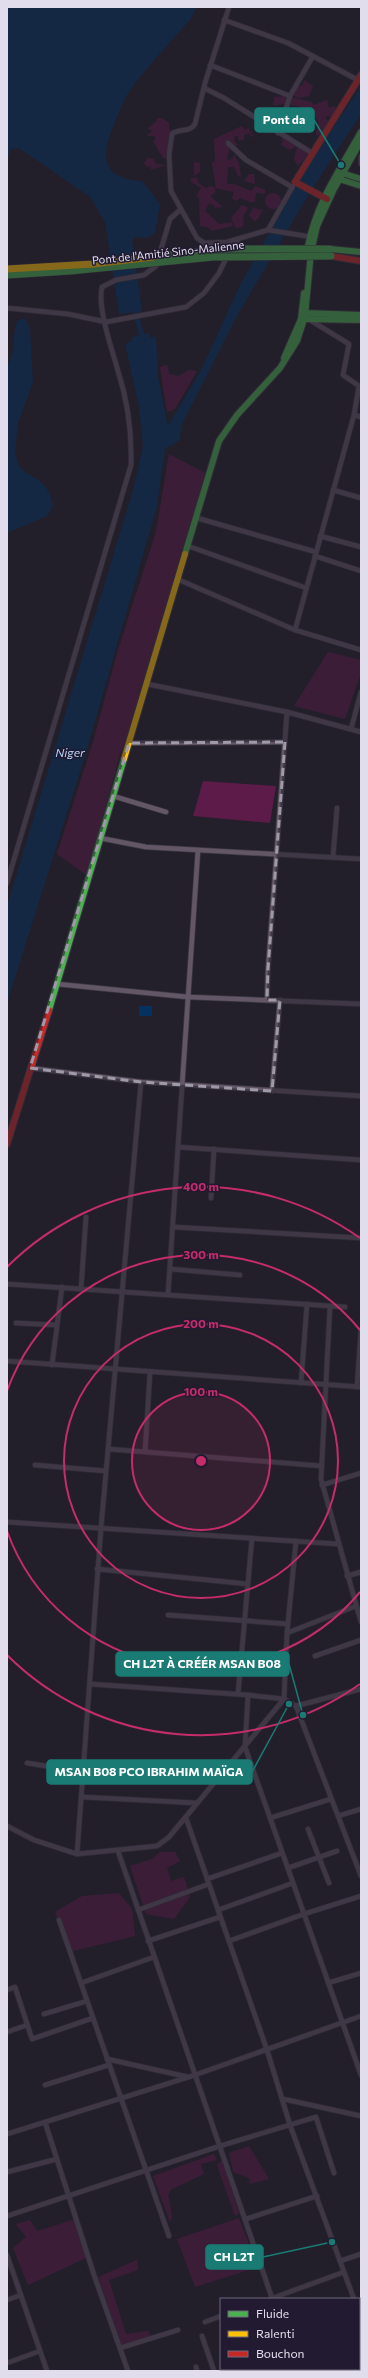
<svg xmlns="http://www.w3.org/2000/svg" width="368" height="2378" font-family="Commissioner,sans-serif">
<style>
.green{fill:#5c1b48}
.water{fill:#04315f}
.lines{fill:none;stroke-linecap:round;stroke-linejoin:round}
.canal{stroke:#04315f;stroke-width:5}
.street-casing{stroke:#3e3a45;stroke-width:6}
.fast-casing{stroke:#3e3a45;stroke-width:8}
.slow-casing{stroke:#3e3a45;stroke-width:8}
.jam-casing{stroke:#3e3a45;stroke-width:8}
.street{stroke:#635666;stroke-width:4.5}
.fast{stroke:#4caf50;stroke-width:6}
.slow{stroke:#ffc107;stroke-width:6}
.jam{stroke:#c62828;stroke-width:6}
.fast-bridge-casing{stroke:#3e3a45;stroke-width:8;stroke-linecap:butt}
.slow-bridge-casing{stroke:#3e3a45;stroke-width:8;stroke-linecap:butt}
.fast-bridge{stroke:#4caf50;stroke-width:7}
.slow-bridge{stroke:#ffc107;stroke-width:7}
.marked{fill:none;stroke:#9e9aa8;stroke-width:3;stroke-dasharray:8 5;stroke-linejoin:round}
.ring{fill:none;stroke:#c52c6a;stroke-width:2}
.labels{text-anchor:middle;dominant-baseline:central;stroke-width:3;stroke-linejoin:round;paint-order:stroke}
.street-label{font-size:11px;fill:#e1ddec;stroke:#211a30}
.water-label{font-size:12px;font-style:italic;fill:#b3d2f7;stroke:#211a30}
.centre{fill:#c52c6a;stroke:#211a30;stroke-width:2}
.ring-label{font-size:12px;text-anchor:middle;font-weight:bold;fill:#c52c6a;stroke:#211a30;stroke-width:3;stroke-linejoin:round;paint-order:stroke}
.leader{fill:none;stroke:#1a7b74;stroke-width:1.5}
.callout-dot{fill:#1a7b74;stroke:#211a30;stroke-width:1.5}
.callout{fill:#1a7b74;stroke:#1a7b74;stroke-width:1.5}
.callout-label{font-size:12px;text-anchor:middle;font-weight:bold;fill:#fff}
</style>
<rect width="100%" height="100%" fill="#231f2b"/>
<g class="green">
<path d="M304 80 313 86 309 96 299 98 290 94 297 86 303 85Z"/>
<path d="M286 96 312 102 313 105 327 100 329 108 335 106 336 109 331 117 326 116V119L329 122 322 133 316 136 318 121C309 106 289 102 273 106L274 97Z"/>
<path d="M157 118H162L169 123V129L172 130 169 137 168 159 163 158 153 141 156 139 154 136H147L152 131 148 128 156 122Z"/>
<path d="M242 126 245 130 249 128 251 134 255 137 250 136V133L244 135V140H238V136H235L234 141 238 145 230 147 227 160 232 159 234 155 239 163 241 177 238 176 234 167H228L227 184H234L251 191 256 186 265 190V194L256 193 255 202H250L240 198 236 201 232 198 234 192 215 188V193L210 196 223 207 215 208 213 204H209L205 211 219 224 232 222 233 226 211 231 208 227 200 226 199 198 196 196 201 188 190 181 192 178H197L199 184 206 188 211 186 216 188 212 163 215 161 214 139Z"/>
<path d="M280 134 297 146 290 150 280 144 283 142Z"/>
<path d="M297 147 306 152 307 155 298 166 294 159Z"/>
<path d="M148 158 154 159 156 164 166 165 151 170V166L147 167 144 163Z"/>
<path d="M194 162 200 163V172L194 176Z"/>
<path d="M249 174H254L255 184 244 181Z"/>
<circle cx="273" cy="201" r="8"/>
<path d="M242 205 247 207V211L244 214 243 227 236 228 231 218Z"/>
<path d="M253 208 263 210 258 219 254 221 249 215Z"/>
<path d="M167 365 169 374 178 376 189 370 197 371 175 409 167 412 160 367Z"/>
<path d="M169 454 205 473 131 726 120 754 89 866 85 874 57 854 93 742 118 650 156 532Z"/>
<path d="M328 652 361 660V673L345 719 294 706Z"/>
<path d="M203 781 276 786 270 823 193 816Z"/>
<path d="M160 1852H175L180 1861 167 1868 171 1881 184 1877 190 1897 174 1919 146 1914 130 1866 152 1859Z"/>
<path d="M119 1893 132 1909 135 1936 69 1952 55 1912 82 1896Z"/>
<path d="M249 2146 269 2179 250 2184 249 2178 233 2172 229 2153Z"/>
<path d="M214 2154 217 2160 201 2164 204 2174 172 2189 168 2194 172 2216 170 2222 153 2176Z"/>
<path d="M222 2160 239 2213 235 2216 217 2165Z"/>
<path d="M239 2218 258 2267 195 2287 177 2239Z"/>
<path d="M76 2219 88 2257 28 2285 13 2248 26 2237 16 2224 30 2220 37 2231Z"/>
<path d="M137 2260 138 2270 109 2280 126 2334 148 2331 151 2337 122 2345 98 2277Z"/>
</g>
<g class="water">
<path d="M7 7H197L190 20C169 44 145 68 127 95 122 103 119 113 115 122 101 155 99 178 142 181L160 204 155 233 147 238 134 237 132 241 142 311 119 314 105 222 90 197 19 148 11 149 7 161Z"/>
<path d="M361 86V114L312 189 238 314 181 426 180 440 165 449 157 506 85 756 7 1003V906L133 490 143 447 139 407 125 344 132 341V337L149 333V338L156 336 158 376 168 426 201 370 240 285 298 182Z"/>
<path d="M24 318 30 327 33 382 18 423 15 452 19 467C38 482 48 480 53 506L47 516 7 533V365C16 352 12 336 17 321Z"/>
<rect x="139" y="1006" width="13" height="10"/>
</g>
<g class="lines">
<path class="canal" d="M134 306 143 341"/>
<defs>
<g id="street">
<path d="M229 7 205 83 195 124C190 133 179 128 172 134L169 154 171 191 197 238 204 243 227 242 268 230 312 237"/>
<path d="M224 20 288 43 358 80"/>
<path d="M210 65 290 96"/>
<path d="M204 88 224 98 312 153"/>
<path d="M278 133 290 96 313 56"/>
<path d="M228 143 246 160 292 187"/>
<path d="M361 157V164"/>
<path d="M268 230 293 186"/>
<path d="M7 308 68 314 106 322 186 307 204 293 219 273 232 246 238 240"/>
<path d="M354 415 361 417"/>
<path d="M333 490 361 498"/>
<path d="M197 518 316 552"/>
<path d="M320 536 361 547"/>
<path d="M188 546 306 588"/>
<path d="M315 556 361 571"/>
<path d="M177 579 295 630 361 650"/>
<path d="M295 630 354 415 359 386 343 375 349 344 310 320"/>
<path d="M147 684 287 712 361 732"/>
<path d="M351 729 361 692"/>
<path d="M129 743 285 742"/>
<path d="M113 796 166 812"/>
<path d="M100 838 146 847 361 859"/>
<path d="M333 857 337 808"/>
<path d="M7 883 131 465C132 432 128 402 118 371 112 349 97 308 102 287L116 280 144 275 156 266 170 219 181 209"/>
<path d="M57 984 188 997 361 1004"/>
<path d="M267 1000 268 969 287 712"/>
<path d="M30 1068 141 1082 361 1096"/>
<path d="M272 1091 280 1000"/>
<path d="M178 1147 361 1160"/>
<path d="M211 1198 214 1149"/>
<path d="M173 1227 361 1238"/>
<path d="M170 1269 240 1275"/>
<path d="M7 1284 345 1307"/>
<path d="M81 1289 86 1217"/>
<path d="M168 1295 198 850"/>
<path d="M330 1306 321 1479 361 1622"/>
<path d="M16 1323 57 1325"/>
<path d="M7 1361 361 1387"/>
<path d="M52 1365 62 1287"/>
<path d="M301 1383 307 1304"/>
<path d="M357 1387 361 1331"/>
<path d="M108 1449 322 1466"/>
<path d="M145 1452 150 1373"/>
<path d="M35 1465 106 1471"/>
<path d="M322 1485 361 1473"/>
<path d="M7 1522 338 1544"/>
<path d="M97 1569 248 1584"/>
<path d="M347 1576 361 1572"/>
<path d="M168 1615 288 1624"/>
<path d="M287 1633 356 1606"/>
<path d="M315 1656 361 1640"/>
<path d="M90 1684 248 1695 284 1699 296 1706 361 1876"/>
<path d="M238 1694 252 1538"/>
<path d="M248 1695 245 1747 361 2075"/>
<path d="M296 1706 361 1689"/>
<path d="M27 1763 84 1772"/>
<path d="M82 1797 197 1803"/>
<path d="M338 1816 361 1809"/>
<path d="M186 1818 267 2050 290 2125 354 2299"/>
<path d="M270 1818 331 1799"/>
<path d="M7 1826 34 1840 77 1854 157 1846 169 1837 284 1699 287 1633 296 1541"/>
<path d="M308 1829 329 1883"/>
<path d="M118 1851 272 2298"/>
<path d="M77 1854 101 1528 141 1082"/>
<path d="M288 1868 337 1851"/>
<path d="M207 1879 282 1853"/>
<path d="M138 1910 209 1884"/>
<path d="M218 1910 293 1883"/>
<path d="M59 1920 169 2236"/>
<path d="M148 1941 220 1917"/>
<path d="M229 1941 304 1914 361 1896"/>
<path d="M81 1983 154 1957"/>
<path d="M328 1983 361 1973"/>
<path d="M7 1990 15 1987 32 2039 93 2018"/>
<path d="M44 2014 87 2001"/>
<path d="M7 2032 27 2025"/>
<path d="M107 2059 188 2077"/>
<path d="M45 2085 109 2065"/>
<path d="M283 2099 361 2116"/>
<path d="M45 2122 94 2275 128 2371"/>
<path d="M7 2134 192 2076 361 2016"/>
<path d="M7 2172 57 2159"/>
<path d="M7 2216 220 2146 316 2117 334 2173"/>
<path d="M246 2219 317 2196"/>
<path d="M7 2255 47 2371"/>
<path d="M340 2261 361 2254"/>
<path d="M270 2299 344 2272"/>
<path d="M7 2300 21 2295"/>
<path d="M359 2314 361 2319"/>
<path d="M205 2322 221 2316"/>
<path d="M202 2336 214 2371"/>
<path d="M120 2348 178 2330"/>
<path d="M359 2350 361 2349"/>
<path d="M7 2363 40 2351"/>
<path d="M196 2367 197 2371"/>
<path d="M302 2371 307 2369"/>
</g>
<g id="fast">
<path d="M339 172 361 179"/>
<path d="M336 178 361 186"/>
<path d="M308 246C316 204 340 169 361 132"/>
<path d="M330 249 361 252"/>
<path d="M303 313 361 315"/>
<path d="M301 319 361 320"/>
<path d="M284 358 301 319 304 293"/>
<path d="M185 554 219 441 237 415 280 368 297 341 305 316 311 252 317 226 334 189 361 141"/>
<path d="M49 1010 124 759"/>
</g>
<path id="slow" d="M124 759 185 554"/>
<g id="jam">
<path d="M327 199 295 182 361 75"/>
<path d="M331 256 361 261"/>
<path d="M7 1144 49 1010"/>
</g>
</defs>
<use href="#street" class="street-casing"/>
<use href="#fast" class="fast-casing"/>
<use href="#slow" class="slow-casing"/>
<use href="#jam" class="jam-casing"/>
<use href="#street" class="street"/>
<use href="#fast" class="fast"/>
<use href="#slow" class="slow"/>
<use href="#jam" class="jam"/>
<defs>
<g id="fast-bridge">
<path d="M153 257 221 249H330"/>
<path d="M7 275 70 271 213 257 331 256"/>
</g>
<path id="slow-bridge" d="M7 269 93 264 153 257"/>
</defs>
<use href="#fast-bridge" class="fast-bridge-casing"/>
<use href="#slow-bridge" class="slow-bridge-casing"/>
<use href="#fast-bridge" class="fast-bridge"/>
<use href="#slow-bridge" class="slow-bridge"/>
</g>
<path d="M0 0H368V2378H0ZM285 742 268 969 267 1000H280L272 1091 141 1082 30 1068 129 743Z" fill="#231f2b" fill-opacity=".55" fill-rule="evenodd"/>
<path class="marked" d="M285 742 268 969 267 1000H280L272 1091 141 1082 30 1068 129 743Z"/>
<circle cx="201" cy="1461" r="69" fill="#c52c6a" fill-opacity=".12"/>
<g class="ring">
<circle cx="201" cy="1461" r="69"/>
<circle cx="201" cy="1461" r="137"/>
<path d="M360 1592A206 206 0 0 1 7 1531M7 1391A206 206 0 0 1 360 1330"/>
<path d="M360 1684A274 274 0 0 1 7 1655M7 1267A274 274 0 0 1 360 1238"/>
</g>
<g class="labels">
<g class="street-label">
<text transform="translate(168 252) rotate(-6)">Pont de l'Amitié Sino-Malienne</text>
</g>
<g class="water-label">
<text x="70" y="752">Niger</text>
</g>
</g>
<circle cx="201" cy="1461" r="6" class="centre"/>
<g class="ring-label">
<text x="201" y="1191">400 m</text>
<text x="201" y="1259">300 m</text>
<text x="201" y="1328">200 m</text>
<text x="201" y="1396">100 m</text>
</g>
<path class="leader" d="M341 165L314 120M303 1715L289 1664M289 1704L252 1772M332 2242L263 2257"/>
<g class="callout-dot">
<circle cx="341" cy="165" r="4"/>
<circle cx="303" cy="1715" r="4"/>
<circle cx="289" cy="1704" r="4"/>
<circle cx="332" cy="2242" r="4"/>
</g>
<g class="callout">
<rect x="255" y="108" width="59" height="24" rx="4"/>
<rect x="116" y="1652" width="173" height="24" rx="4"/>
<rect x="47" y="1760" width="205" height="24" rx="4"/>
<rect x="206" y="2245" width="57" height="24" rx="4"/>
</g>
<g class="callout-label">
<text x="284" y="124">Pont da</text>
<text x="202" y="1668">CH L2T À CRÉÉR MSAN B08</text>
<text x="149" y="1776">MSAN B08 PCO IBRAHIM MAÏGA</text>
<text x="234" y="2261">CH L2T</text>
</g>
<rect width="368" height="2378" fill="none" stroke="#e1ddec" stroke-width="16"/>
<rect x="220" y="2298" width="140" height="72" fill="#211a30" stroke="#6e687b"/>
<rect x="228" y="2311" width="20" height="6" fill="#4caf50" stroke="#6e687b"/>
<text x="256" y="2318" font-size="12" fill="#e1ddec">Fluide</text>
<rect x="228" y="2331" width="20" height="6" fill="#ffc107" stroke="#6e687b"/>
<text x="256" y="2338" font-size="12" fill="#e1ddec">Ralenti</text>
<rect x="228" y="2351" width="20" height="6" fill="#c62828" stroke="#6e687b"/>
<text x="256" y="2358" font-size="12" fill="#e1ddec">Bouchon</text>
</svg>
